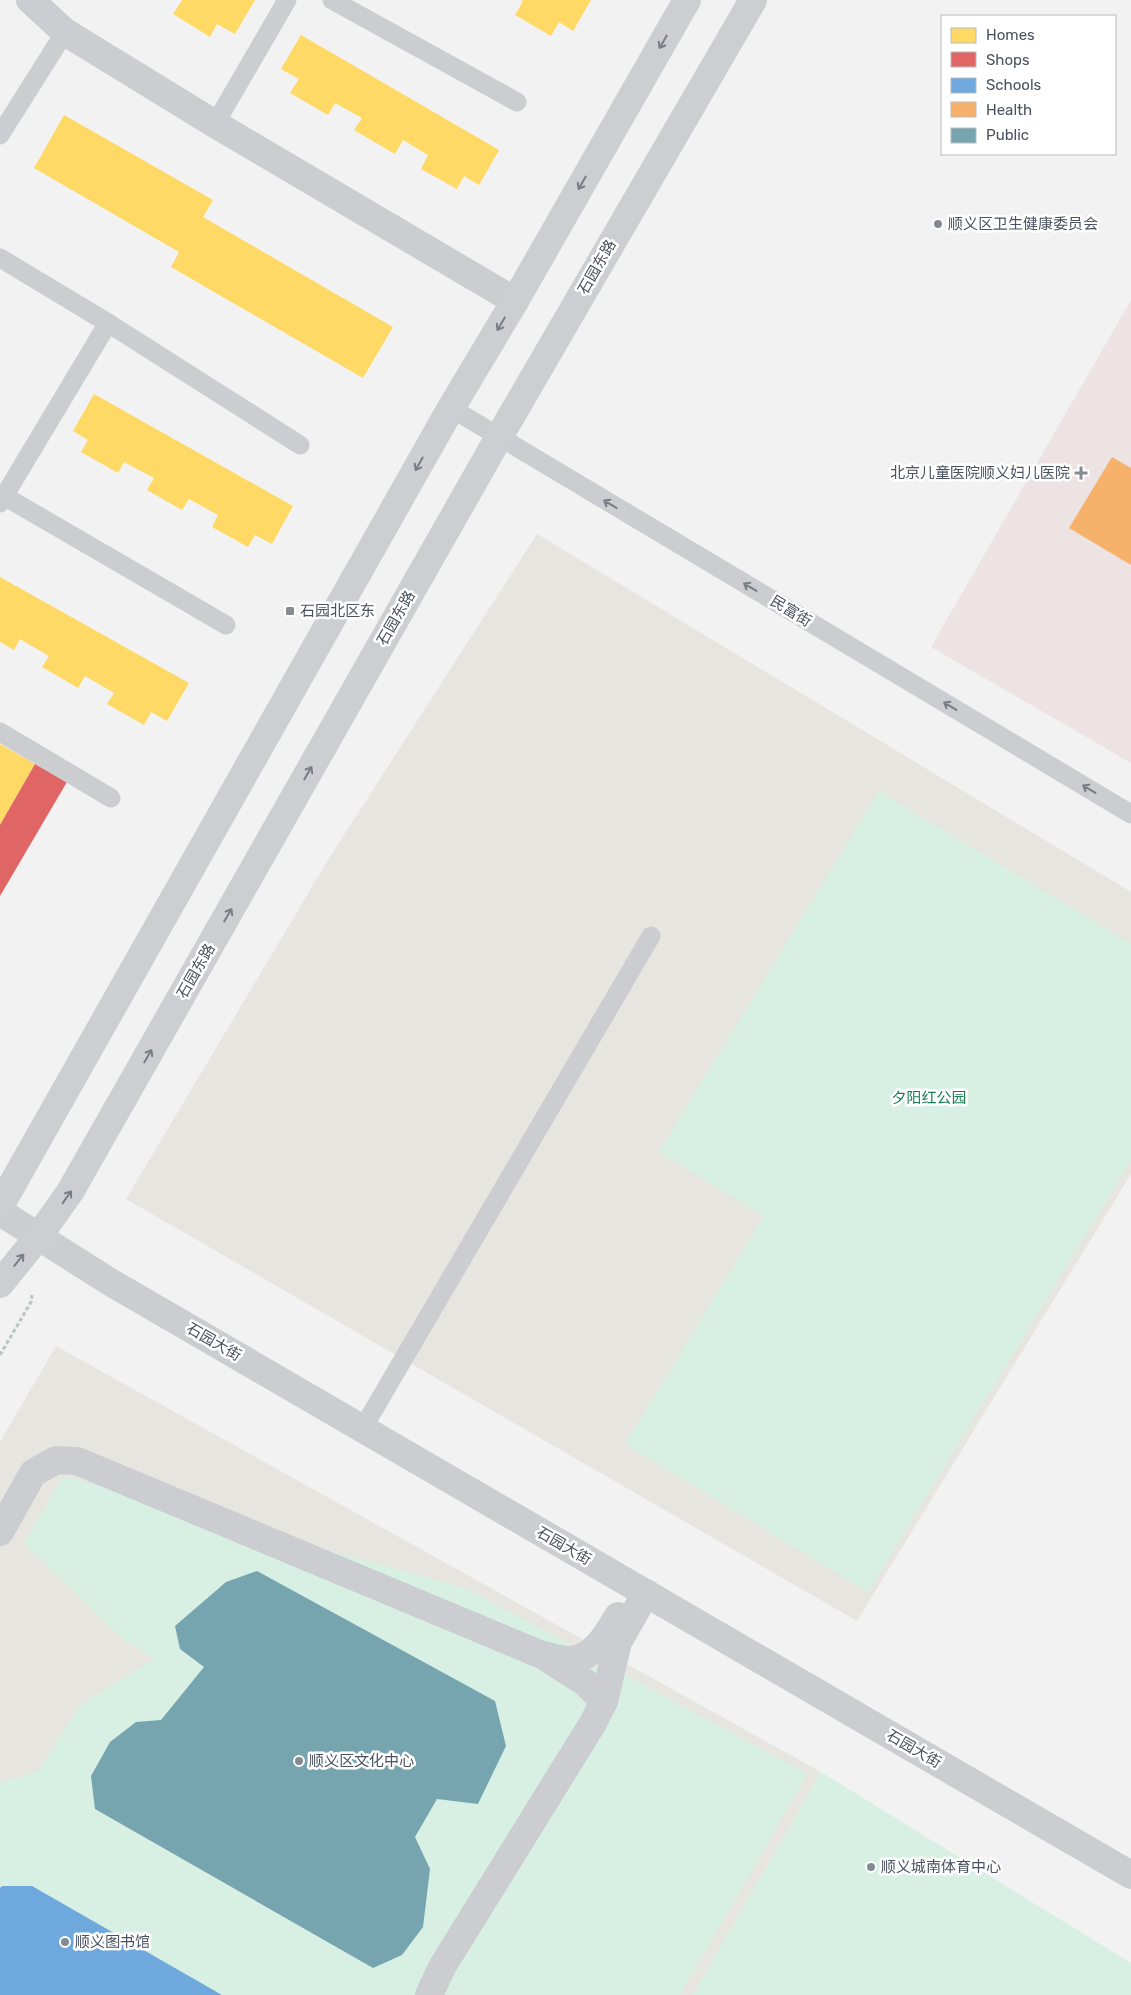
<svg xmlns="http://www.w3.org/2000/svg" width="1131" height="1995" font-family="Rubik,'Noto Sans SC',sans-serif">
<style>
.commercial{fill:#e6e5e0}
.medical{fill:#ece3e2}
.green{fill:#d8f0e3}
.homes{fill:#ffd966}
.shops{fill:#e06666}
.schools{fill:#6fa8dc}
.health{fill:#f6b26b}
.public{fill:#76a5af}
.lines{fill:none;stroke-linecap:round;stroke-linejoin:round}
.path{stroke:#bac5c2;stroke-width:3;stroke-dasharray:4 2.5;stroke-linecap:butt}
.service{stroke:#cbcdd0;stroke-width:19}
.minor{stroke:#cbcdd0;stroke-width:28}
.tertiary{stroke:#cbcdd0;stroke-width:28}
.secondary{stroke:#ccced1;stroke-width:28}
.oneway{stroke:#777d86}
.oneway2{stroke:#767d86}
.poi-dot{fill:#848a92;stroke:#fff;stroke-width:2}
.labels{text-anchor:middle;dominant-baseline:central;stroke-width:5;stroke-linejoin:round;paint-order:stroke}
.poi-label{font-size:15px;fill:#49525e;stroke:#fff;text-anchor:start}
.street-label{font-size:15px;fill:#49525e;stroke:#fff}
.park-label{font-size:15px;fill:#1b7d53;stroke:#fff}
</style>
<rect width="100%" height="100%" fill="#f2f2f2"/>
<g class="commercial">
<path d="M537 534 1131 892V1174L857 1621 126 1199 328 860Z"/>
<path d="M56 1346 821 1772 693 1995H0V1442Z"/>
</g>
<path class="medical" d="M1131 300V763L931 647Z"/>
<g class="green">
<path d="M879 791 1131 944V1160L868 1592 625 1444 764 1216 659 1152Z"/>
<path d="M63 1476 468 1589 807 1774 680 1995H0V1783L38 1771 80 1705 155 1658 126 1642 24 1543Z"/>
<path d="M821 1772 1131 1963V1995H693Z"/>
</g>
<g class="homes">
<path d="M182 0H255L235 34 217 24 210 37 173 14Z"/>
<path d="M520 0H591L573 31 559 22 551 36 515 15 523 1Z"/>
<path d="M301 35 499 150 479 185 464 176 457 189 421 169 428 155 403 140 395 154 354 130 362 118 335 103 328 115 290 93 299 79 281 69Z"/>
<path d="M64 115 213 200 203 217 393 327 363 378 171 267 179 252 34 168Z"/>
<path d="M94 394 293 506 272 544 255 535 248 547 212 527 218 515 189 499 182 510 147 490 154 478 124 462 118 473 81 452 88 440 73 431Z"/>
<path d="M0 577 189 683 167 721 151 712 144 725 107 704 114 693 85 676 78 688 42 667 49 656 20 639 14 650 0 642Z"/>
<path d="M0 744 35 764 0 825Z"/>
</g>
<path class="shops" d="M35 764 67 782 0 896V825Z"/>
<path class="schools" d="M2 1886H32L222 1995H0V1888Z"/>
<path class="health" d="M1112 457 1131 468V565L1069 528Z"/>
<path class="public" d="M257 1571 495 1701 506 1746 478 1804 437 1799 415 1837 430 1869 423 1927 402 1955 373 1968 95 1809 91 1776 110 1742 136 1722 161 1720 204 1667 180 1649 175 1626 226 1582Z"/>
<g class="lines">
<path class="path" d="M0 1355 31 1302 32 1295"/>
<g class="service">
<path d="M332 0 517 102"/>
<path d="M215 124 287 0"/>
<path d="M0 135 65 32"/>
<path d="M0 258 108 323 300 445"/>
<path d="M451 408 1131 814"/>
<path d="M4 496 226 625"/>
<path d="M0 503 108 323"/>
<path d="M0 732 111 798"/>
<path d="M363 1428 651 936"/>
</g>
<g class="minor">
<path d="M30 0 65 32 215 124 515 301"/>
<path d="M0 1532 33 1473 56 1460 77 1461 542 1655 586 1683 604 1701"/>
<path d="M544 1655C552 1657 563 1661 571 1660 594 1658 608 1633 618 1616"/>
<path d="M429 1995 442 1967 593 1723 604 1701 618 1642 646 1593"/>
</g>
<path class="tertiary" d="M0 1212 110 1282 1131 1875"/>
<g class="secondary">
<path d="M0 1206 451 408 515 301 687 0"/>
<path d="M0 1284 38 1237 70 1192 499 437 753 0"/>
</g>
</g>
<defs><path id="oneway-shaft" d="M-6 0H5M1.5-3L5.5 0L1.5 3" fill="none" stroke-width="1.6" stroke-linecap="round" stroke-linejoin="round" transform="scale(1.25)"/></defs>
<g class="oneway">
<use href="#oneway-shaft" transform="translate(663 42) rotate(120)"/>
<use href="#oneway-shaft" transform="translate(582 183) rotate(120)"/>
<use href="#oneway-shaft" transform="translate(501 324) rotate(121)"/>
<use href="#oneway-shaft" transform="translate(419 464) rotate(119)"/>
<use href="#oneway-shaft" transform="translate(308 773) rotate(-60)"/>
<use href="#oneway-shaft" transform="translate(228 915) rotate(-60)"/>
<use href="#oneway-shaft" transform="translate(148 1056) rotate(-60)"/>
<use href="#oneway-shaft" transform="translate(67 1197) rotate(-55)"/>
<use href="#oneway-shaft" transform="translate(19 1260) rotate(-51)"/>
</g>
<g class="oneway2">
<use href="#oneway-shaft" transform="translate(610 504) rotate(-149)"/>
<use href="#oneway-shaft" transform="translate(750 587) rotate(-149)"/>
<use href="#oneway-shaft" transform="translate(950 706) rotate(-149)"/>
<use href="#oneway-shaft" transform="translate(1089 789) rotate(-149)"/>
</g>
<g class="poi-dot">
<circle cx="938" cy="224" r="5"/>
<path d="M1078.5 465.5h5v5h5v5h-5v5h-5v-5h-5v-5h5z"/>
<rect x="285" y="606" width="10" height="10" rx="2.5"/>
<circle cx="299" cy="1761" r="5"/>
<circle cx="871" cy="1867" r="5"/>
<circle cx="65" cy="1942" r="5"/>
</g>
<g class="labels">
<g class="poi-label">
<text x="948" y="224">顺义区卫生健康委员会</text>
<text x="1070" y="473" text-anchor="end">北京儿童医院顺义妇儿医院</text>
<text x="300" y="611">石园北区东</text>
<text x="309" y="1761">顺义区文化中心</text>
<text x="881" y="1867">顺义城南体育中心</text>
<text x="75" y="1942">顺义图书馆</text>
</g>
<g class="street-label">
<text transform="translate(597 267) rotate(-60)">石园东路</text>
<text transform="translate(791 611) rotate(31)">民富街</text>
<text transform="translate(396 618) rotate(-60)">石园东路</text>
<text transform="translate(196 971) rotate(-60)">石园东路</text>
<text transform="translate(214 1342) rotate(30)">石园大街</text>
<text transform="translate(564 1546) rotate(30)">石园大街</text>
<text transform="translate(914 1749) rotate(30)">石园大街</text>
</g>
<g class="park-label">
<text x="929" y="1098">夕阳红公园</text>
</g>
</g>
<rect x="941" y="15" width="175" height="140" fill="#ffffff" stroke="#b6babf"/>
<rect x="951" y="28" width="25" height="15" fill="#ffd966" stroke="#b6babf"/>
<text x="986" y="40" font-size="15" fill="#49525e">Homes</text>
<rect x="951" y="52" width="25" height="15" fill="#e06666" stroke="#b6babf"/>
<text x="986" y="65" font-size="15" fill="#49525e">Shops</text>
<rect x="951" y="78" width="25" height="15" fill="#6fa8dc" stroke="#b6babf"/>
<text x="986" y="90" font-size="15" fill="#49525e">Schools</text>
<rect x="951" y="102" width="25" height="15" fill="#f6b26b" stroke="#b6babf"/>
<text x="986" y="115" font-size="15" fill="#49525e">Health</text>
<rect x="951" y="128" width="25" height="15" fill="#76a5af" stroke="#b6babf"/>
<text x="986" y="140" font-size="15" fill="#49525e">Public</text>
</svg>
